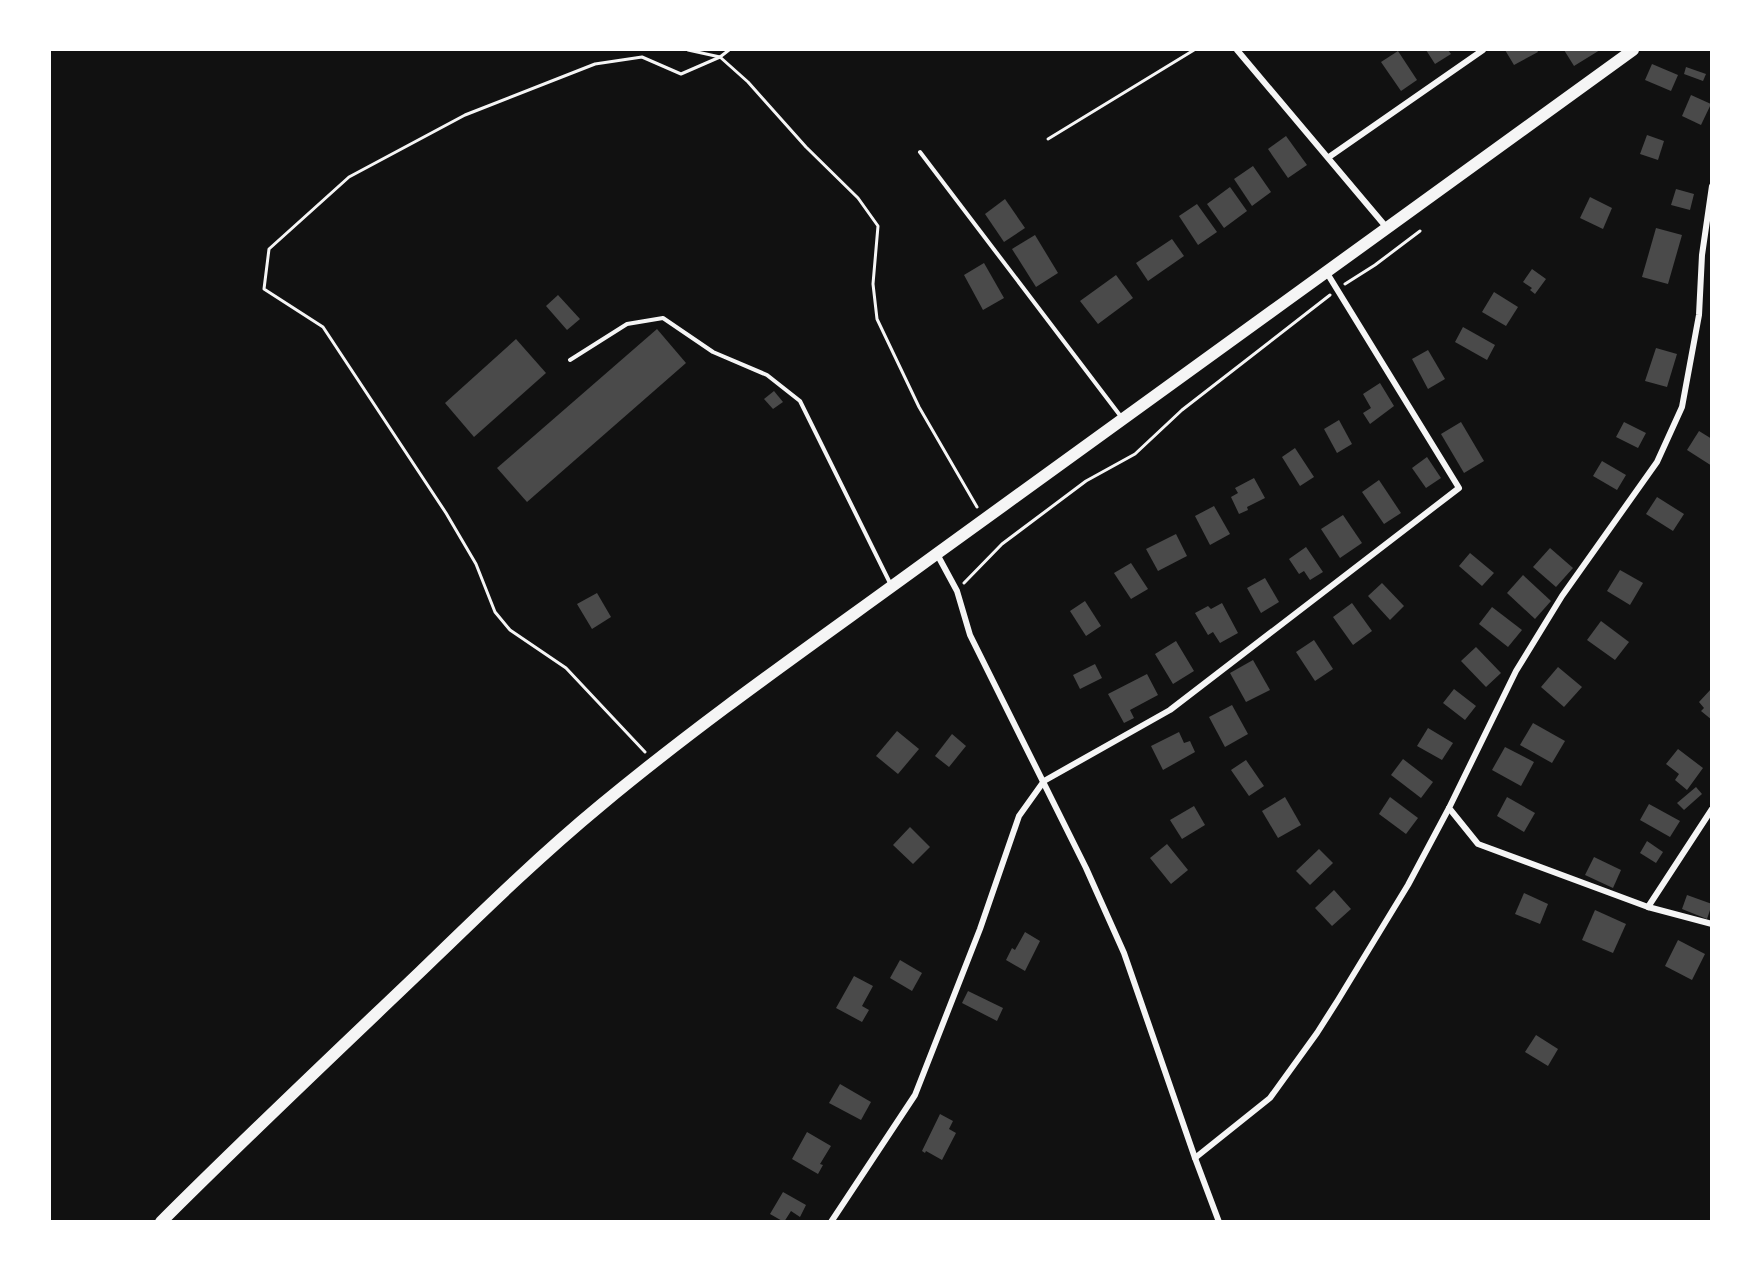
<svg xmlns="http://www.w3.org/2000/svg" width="1761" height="1271" font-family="Commissioner,sans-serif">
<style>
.building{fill:#4a4a4a}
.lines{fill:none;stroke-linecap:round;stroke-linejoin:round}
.path{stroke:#f5f5f5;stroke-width:3}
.service{stroke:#f5f5f5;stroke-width:4}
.minor{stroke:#f5f5f5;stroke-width:6}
.primary{stroke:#f5f5f5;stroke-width:12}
</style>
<rect width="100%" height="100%" fill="#111"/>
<g class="building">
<path d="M1426 50H1448L1451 54 1435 64Z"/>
<path d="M1505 50H1537L1538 52 1514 65Z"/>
<path d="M1564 50H1600L1574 66Z"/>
<path d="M1398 51 1417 80 1401 91 1381 62Z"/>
<path d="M1652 64 1678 75 1671 91 1645 80Z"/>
<path d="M1686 67 1706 74 1703 81 1684 74Z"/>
<path d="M1691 95 1711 104 1701 125 1682 116Z"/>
<path d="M1647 135 1664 141 1658 160 1640 154Z"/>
<path d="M1286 136 1307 165 1288 178 1268 149Z"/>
<path d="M1253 166 1271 192 1252 206 1234 179Z"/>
<path d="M1230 187 1247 211 1224 228 1207 204Z"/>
<path d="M1676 189 1694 194 1690 210 1671 205Z"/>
<path d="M1590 197 1612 208 1603 229 1580 218Z"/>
<path d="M1005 199 1025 228 1004 242 985 214Z"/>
<path d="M1197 204 1217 232 1198 245 1179 216Z"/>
<path d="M1656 228 1682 235 1668 284 1642 277Z"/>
<path d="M1035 235 1058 273 1036 287 1012 249Z"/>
<path d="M1172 239 1184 256 1148 281 1136 263Z"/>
<path d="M984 263 1004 298 983 310 964 275Z"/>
<path d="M1532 269 1546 279 1535 294 1530 290 1532 288 1523 282Z"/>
<path d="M1116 275 1133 298 1098 324 1080 301Z"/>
<path d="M1494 292 1518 307 1506 326 1482 312Z"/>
<path d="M558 295 580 319 567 330 546 306Z"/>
<path d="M1463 327 1495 345 1487 360 1455 342Z"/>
<path d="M657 329 686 363 527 502 497 468Z"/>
<path d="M516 339 546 373 474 437 445 403Z"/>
<path d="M1656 348 1677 354 1667 387 1645 381Z"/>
<path d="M1428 350 1445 379 1428 389 1412 359Z"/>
<path d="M1380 383 1394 406 1370 424 1363 413 1371 408 1363 394Z"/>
<path d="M774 391 783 402 773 409 764 399Z"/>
<path d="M1339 420 1352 444 1337 453 1324 429Z"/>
<path d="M1461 422 1484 461 1464 473 1441 434Z"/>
<path d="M1624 422 1646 433 1638 448 1616 437Z"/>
<path d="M1699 431 1712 439V466L1687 450Z"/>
<path d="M1295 448 1314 477 1300 486 1282 457Z"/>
<path d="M1427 457 1441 478 1426 488 1412 468Z"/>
<path d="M1602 461 1626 475 1617 490 1593 476Z"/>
<path d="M1254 478 1265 498 1247 507 1248 510 1239 514 1231 497 1238 493 1235 488Z"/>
<path d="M1379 480 1401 513 1384 524 1362 492Z"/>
<path d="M1657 497 1684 514 1673 531 1646 514Z"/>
<path d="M1214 506 1230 534 1210 545 1195 516Z"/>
<path d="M1343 515 1362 543 1340 558 1321 529Z"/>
<path d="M1176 534 1187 556 1158 571 1146 549Z"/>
<path d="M1306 547 1323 572 1310 580 1304 571 1299 574 1289 559Z"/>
<path d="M1550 548 1573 568 1556 587 1533 567Z"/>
<path d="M1470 553 1494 573 1482 586 1459 566Z"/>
<path d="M1131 563 1148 589 1131 599 1114 573Z"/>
<path d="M1620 570 1643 583 1630 605 1607 591Z"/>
<path d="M1523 575 1551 601 1535 619 1507 593Z"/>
<path d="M1265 578 1279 602 1261 613 1247 588Z"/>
<path d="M1382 583 1404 606 1390 620 1368 596Z"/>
<path d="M597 593 611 617 592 629 577 604Z"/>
<path d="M1085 601 1101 626 1086 636 1070 611Z"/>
<path d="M1222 603 1238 633 1220 643 1213 632 1208 635 1195 613 1208 606 1211 609Z"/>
<path d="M1352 603 1372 631 1353 645 1333 617Z"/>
<path d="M1492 607 1522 630 1508 647 1479 624Z"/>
<path d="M1601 621 1629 642 1615 660 1587 640Z"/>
<path d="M1314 640 1333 669 1315 681 1296 652Z"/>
<path d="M1176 641 1194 671 1173 684 1155 654Z"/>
<path d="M1476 647 1501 673 1486 687 1461 661Z"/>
<path d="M1253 660 1270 690 1246 702 1230 673Z"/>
<path d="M1095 664 1102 678 1080 689 1073 675Z"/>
<path d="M1558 667 1582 687 1564 707 1541 687Z"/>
<path d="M1147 674 1158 695 1130 710 1134 718 1124 723 1108 694Z"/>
<path d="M1712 688V720L1701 711 1704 708 1699 702Z"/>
<path d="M1454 689 1476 706 1465 720 1443 703Z"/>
<path d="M1232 705 1248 734 1225 747 1209 717Z"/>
<path d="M1533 723 1565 741 1552 763 1520 745Z"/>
<path d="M1428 728 1453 743 1442 760 1417 746Z"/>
<path d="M897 731 919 749 898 774 876 756Z"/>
<path d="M1179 732 1184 743 1190 741 1195 752 1163 770 1151 746Z"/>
<path d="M952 734 966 746 949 767 935 756Z"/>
<path d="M1505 747 1534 762 1521 786 1492 770Z"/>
<path d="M1678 749 1703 768 1687 790 1675 780 1679 774 1666 764Z"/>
<path d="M1403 759 1433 782 1421 798 1391 775Z"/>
<path d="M1246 760 1264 786 1249 796 1231 770Z"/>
<path d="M1696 787 1702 794 1684 810 1677 803Z"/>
<path d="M1285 797 1301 825 1278 838 1262 811Z"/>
<path d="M1390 797 1418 818 1406 834 1379 814Z"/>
<path d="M1507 797 1535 813 1524 832 1497 816Z"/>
<path d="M1649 804 1680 821 1670 837 1640 820Z"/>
<path d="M1194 806 1205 825 1182 839 1170 820Z"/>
<path d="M910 827 930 847 913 864 893 845Z"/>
<path d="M1647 841 1663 852 1656 863 1640 853Z"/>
<path d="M1167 844 1188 870 1171 884 1150 858Z"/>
<path d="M1319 849 1333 863 1310 885 1296 871Z"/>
<path d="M1594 857 1621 870 1613 888 1585 875Z"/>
<path d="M1334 890 1351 909 1332 926 1315 908Z"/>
<path d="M1524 893 1548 904 1540 924 1515 914Z"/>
<path d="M1687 895 1712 904 1707 919 1682 909Z"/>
<path d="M1595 910 1626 924 1613 953 1582 940Z"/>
<path d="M1025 932 1040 941 1025 971 1006 960 1012 948 1015 950Z"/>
<path d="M1678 940 1705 954 1692 980 1665 966Z"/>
<path d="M900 960 922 973 912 991 890 978Z"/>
<path d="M854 976 873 986 862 1006 869 1010 862 1022 836 1008Z"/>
<path d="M968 991 1003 1008 997 1021 962 1003Z"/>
<path d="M1536 1035 1558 1049 1548 1066 1525 1052Z"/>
<path d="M840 1084 871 1102 861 1120 829 1103Z"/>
<path d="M940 1114 953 1121 949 1129 956 1133 942 1160 926 1151 925 1153 922 1151Z"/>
<path d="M807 1132 831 1146 820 1164 823 1165 818 1174 792 1159Z"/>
<path d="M783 1192 806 1205 800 1217 791 1211 784 1222 770 1214Z"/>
</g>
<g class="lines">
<g class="path">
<path d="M688 50 720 57 748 82 806 147 858 198 878 226 873 284 877 319 919 407 977 507"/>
<path d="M1048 139 1194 50"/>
<path d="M1345 284 1375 265 1420 231"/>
<path d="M964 583 1002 544 1086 481 1135 454 1182 410 1330 295"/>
<path d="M645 752 566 668 510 630 495 612 476 564 446 513 323 327 264 289 269 249 349 177 465 115 595 64 642 57 681 74 720 57 729 50"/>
</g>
<g class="service">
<path d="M920 152 1122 418"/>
<path d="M570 360 627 324 663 318 713 352 767 375 800 401 890 583"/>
</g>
<g class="minor">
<path d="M1237 50 1387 228"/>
<path d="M1329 157 1483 50"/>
<path d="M1712 186 1702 255 1699 315 1682 407 1657 462 1562 596 1516 671 1449 808 1478 844 1648 907 1712 924"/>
<path d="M937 554 957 591 970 635 1086 868 1124 953 1195 1158 1219 1222"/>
<path d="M1648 907 1712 809"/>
<path d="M1195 1158 1270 1098 1317 1033 1338 1000 1408 885 1449 808"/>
<path d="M831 1222 915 1095 980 929 1019 816 1044 781 1170 710 1459 488 1327 273"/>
</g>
<path class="primary" d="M161 1222C246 1137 333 1055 420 972 479 915 538 857 601 805 708 716 823 637 935 555 1167 385 1401 220 1633 50"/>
</g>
<rect width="1761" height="1271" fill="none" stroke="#ffffff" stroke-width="102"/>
</svg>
